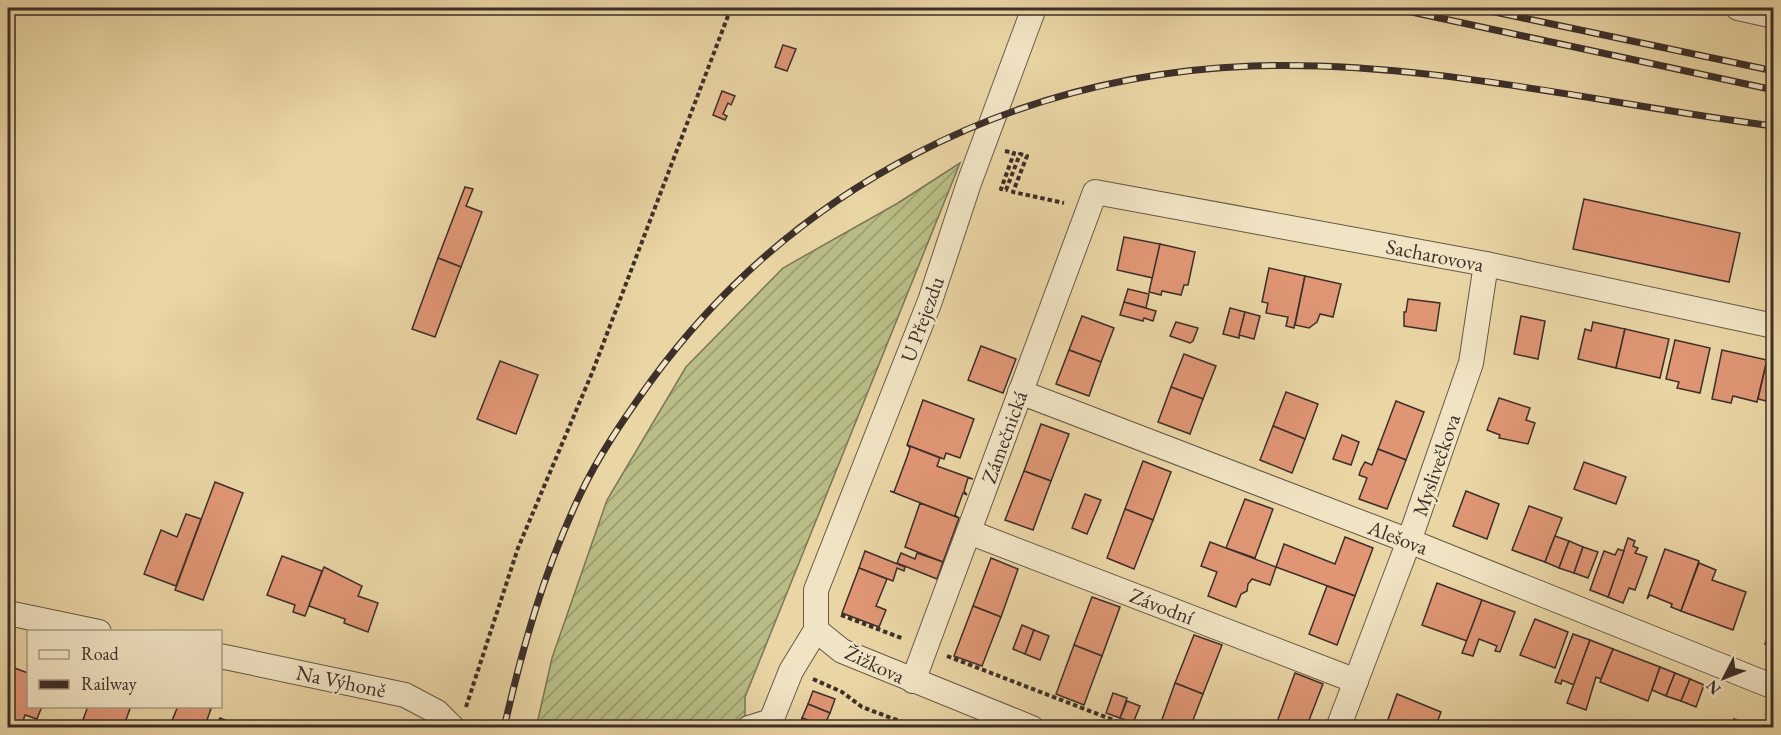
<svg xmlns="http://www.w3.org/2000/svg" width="1781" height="735" font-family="'EB Garamond',serif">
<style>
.garden{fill:url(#garden-furrows);stroke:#7b7657;stroke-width:1.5}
.building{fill:#e09675;stroke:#3d2f29;stroke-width:1.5}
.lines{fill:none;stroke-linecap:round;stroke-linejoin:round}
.minor-casing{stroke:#685848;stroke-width:26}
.path{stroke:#3d2f29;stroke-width:4;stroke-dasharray:4.5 3;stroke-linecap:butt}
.minor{stroke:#f1e4c4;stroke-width:24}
.rail-casing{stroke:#3d2f29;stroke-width:7}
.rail{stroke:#f1e4c4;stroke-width:4.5;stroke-dasharray:14;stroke-linecap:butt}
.labels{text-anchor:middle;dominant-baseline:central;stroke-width:4.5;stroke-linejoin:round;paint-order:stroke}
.street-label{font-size:21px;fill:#3d2f29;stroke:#f1e4c4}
</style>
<defs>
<pattern id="garden-furrows" width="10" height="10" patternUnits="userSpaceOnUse" patternTransform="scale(1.5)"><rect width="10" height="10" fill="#b9bd85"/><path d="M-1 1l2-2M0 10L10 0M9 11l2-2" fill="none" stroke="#989a6d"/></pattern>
</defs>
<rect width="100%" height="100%" fill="#ead5a5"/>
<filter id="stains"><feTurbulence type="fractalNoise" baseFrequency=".00333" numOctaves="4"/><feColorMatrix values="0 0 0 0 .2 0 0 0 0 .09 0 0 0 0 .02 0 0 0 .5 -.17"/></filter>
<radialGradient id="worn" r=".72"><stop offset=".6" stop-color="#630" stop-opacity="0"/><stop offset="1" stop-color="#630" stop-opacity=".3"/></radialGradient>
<path class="garden" d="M960 163 745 697V727L536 728 552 658 607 500 686 367 783 268 898 203Z"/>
<g class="building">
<path d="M783 45 796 49 787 71 775 67Z"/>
<path d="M722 91 735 96 731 105 728 103 723 114 727 116 725 120 713 115Z"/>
<path d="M465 187 473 189 466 206 482 212 461 267 438 258Z"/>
<path d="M1584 199 1740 233 1729 282 1573 249Z"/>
<path d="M1124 237 1160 244 1153 278 1117 270Z"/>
<path d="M1160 244 1195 252 1188 285H1184L1181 295 1162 291 1161 295 1149 292Z"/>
<path d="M438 258 461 267 435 337 412 329Z"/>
<path d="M1269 268 1305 276 1294 328 1286 326 1288 317 1266 313 1268 303 1262 302Z"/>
<path d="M1305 276 1341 284 1333 317 1320 314 1317 322 1309 328 1295 325Z"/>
<path d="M1128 289 1149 294 1146 308 1124 302Z"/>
<path d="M1408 299 1440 303 1436 331 1404 326V312H1406Z"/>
<path d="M1124 302 1156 311 1153 321 1144 318 1143 321 1120 315Z"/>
<path d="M1230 308 1245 312 1239 338 1223 334Z"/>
<path d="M1245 312 1260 316 1254 339 1239 335Z"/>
<path d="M1082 316 1114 328 1101 362 1069 350Z"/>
<path d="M1521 316 1545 321 1538 359 1514 354Z"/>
<path d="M1176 322 1198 328 1193 341 1190 343 1170 336Z"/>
<path d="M1593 322 1625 329 1616 368 1578 359 1585 329 1591 331Z"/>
<path d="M1625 329 1669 339 1660 378 1616 368Z"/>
<path d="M1675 340 1710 348 1700 393 1677 388 1679 382 1666 379Z"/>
<path d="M981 346 1016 359 1003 393 968 380Z"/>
<path d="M1069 350 1101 362 1089 396 1056 384Z"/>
<path d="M1722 350 1767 360 1757 402 1733 396 1731 403 1712 399Z"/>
<path d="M1184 354 1216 366 1203 399 1171 387Z"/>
<path d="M1767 360 1774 361V403L1758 399Z"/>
<path d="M500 361 538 375 516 434 477 419Z"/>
<path d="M1171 387 1203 399 1190 434 1158 422Z"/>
<path d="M1286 392 1318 404 1305 439 1273 426Z"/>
<path d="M1499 398 1530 408 1526 420 1535 423 1528 444 1499 438 1500 435 1487 430Z"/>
<path d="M923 400 974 419 960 458 946 453 944 459 907 445Z"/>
<path d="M1396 401 1424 412 1406 460 1378 449Z"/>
<path d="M1041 424 1069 434 1051 481 1024 471Z"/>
<path d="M1273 426 1305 439 1292 473 1260 460Z"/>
<path d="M1342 435 1359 442 1351 465 1333 459Z"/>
<path d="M907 445 940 458 937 466 973 479 968 478 964 491 967 495 963 493 955 515 959 518 890 491 894 492 907 457 910 448Z"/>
<path d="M1378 449 1406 460 1387 509 1359 499 1367 478 1359 475 1361 469 1365 462 1372 465Z"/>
<path d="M1143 461 1171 472 1153 520 1125 509Z"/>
<path d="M1584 462 1626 477 1616 504 1574 489Z"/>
<path d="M1024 471 1051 481 1033 530 1005 520Z"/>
<path d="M215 482 243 493 203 600 175 590Z"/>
<path d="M1466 491 1499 504 1487 539 1453 526Z"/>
<path d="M1085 494 1101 500 1087 534 1072 528Z"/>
<path d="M1245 499 1273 509 1255 558 1226 548Z"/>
<path d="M920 503 959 518 943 562 905 547Z"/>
<path d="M1529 506 1562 518 1545 562 1512 550Z"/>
<path d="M1125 509 1153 520 1134 569 1107 558Z"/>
<path d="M186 514 201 519 176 586 144 574 161 530 177 537Z"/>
<path d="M1555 536 1569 541 1559 568 1545 562Z"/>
<path d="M1345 537 1373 548 1355 596 1276 567 1284 544 1335 564Z"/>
<path d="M1628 538 1635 541 1633 546 1638 548 1635 553 1647 557 1635 590 1629 588 1623 603 1608 597Z"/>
<path d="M1569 541 1583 547 1574 573 1559 568Z"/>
<path d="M1210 542 1276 567 1270 585 1252 579 1248 584 1247 591 1241 594 1236 607 1208 596 1217 572 1201 566Z"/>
<path d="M1583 547 1598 552 1588 578 1574 573Z"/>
<path d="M1618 549 1624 551 1608 597 1590 590 1604 551 1615 555Z"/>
<path d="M1665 549 1699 561 1681 611 1671 607 1672 604 1650 595 1647 599Z"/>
<path d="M865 551 905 567 904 571 897 568 893 581 859 568Z"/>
<path d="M901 553 915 559 917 553 943 562 937 579 897 563Z"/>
<path d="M282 556 322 571 305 616 293 612 295 605 267 595Z"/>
<path d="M991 558 1018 569 1001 617 973 606Z"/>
<path d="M1699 563 1716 570 1712 580 1746 592 1733 630 1681 611Z"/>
<path d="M324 567 362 586 358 596 378 603 368 632 344 623 345 619 309 606Z"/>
<path d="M859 568 887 579 876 606 886 610 879 627 842 613Z"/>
<path d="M1437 583 1482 600 1467 641 1422 625Z"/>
<path d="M1327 586 1355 596 1337 645 1309 634Z"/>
<path d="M1092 597 1120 607 1102 656 1074 645Z"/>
<path d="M1482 600 1515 612 1500 652 1495 651 1497 646 1479 639 1473 656 1462 653Z"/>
<path d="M973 606 1001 617 982 666 954 656Z"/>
<path d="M1535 619 1568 632 1555 668 1520 655Z"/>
<path d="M1774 621V647L1765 644Z"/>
<path d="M1022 625 1034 630 1025 654 1013 649Z"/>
<path d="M1034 630 1049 636 1040 660 1025 654Z"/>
<path d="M1573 634 1590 640 1574 685 1562 680 1561 684 1555 682Z"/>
<path d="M1194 635 1222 645 1203 694 1175 683Z"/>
<path d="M1590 640 1613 649 1601 679 1596 677 1586 710 1567 703Z"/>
<path d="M1074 645 1102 656 1084 705 1056 694Z"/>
<path d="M1613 649 1660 667 1648 701 1600 682Z"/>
<path d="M9 666 28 673V706H42L37 719 25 715 22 724 14 727 8 725Z"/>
<path d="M1660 667 1675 673 1666 696 1652 690Z"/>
<path d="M1295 673 1323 684 1306 728H1292L1277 722Z"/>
<path d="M1675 673 1690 679 1681 701 1666 696Z"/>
<path d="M1690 679 1704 685 1696 707 1681 701Z"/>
<path d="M1175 683 1203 694 1190 728H1159Z"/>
<path d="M813 691 835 699 830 713 808 704Z"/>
<path d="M1113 693 1127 698 1120 718 1106 713Z"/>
<path d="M1397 694 1441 712 1435 728H1421L1400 720 1398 728H1385Z"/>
<path d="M1127 701 1140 706 1133 723 1120 718Z"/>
<path d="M808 704 830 713 824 726 802 718Z"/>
<path d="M88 706H131L123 728H80Z"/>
<path d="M178 706H204L211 709 204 728H169Z"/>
<path d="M220 718 244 728H216Z"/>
<path d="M802 718 824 726V728H799Z"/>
<path d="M1734 719 1757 728H1731Z"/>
</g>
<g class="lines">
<defs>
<g id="minor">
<path d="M1738 8 1774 16"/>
<path d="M1020 392 1409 541 1774 687"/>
<path d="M969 532 1356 681"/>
<path d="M8 613 99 632"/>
<path d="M816 630V590L930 301 969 183 1034 8"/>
<path d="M816 630 842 651 1032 728"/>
<path d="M220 656 405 695 437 712 453 728"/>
<path d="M913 681 1095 192 1486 264 1774 326"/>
<path d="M749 728 771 721 791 671 816 630"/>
<path d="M1338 728 1409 541 1471 363 1486 264"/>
</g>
</defs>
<use href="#minor" class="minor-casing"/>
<g class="path">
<path d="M1005 151 1014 153 1001 189 1006 190 1020 154 1027 156 1013 192 1064 203"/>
<path d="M841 615 904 639"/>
<path d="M947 656 1134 728"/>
<path d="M813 679 842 692 862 707 918 728"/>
<path d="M466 707 518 548 592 373 731 8"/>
</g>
<use href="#minor" class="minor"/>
<defs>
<g id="rail">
<path d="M1393 8 1774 90"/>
<path d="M1476 8 1774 71"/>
<path d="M504 728C522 649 544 571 579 497 598 456 625 417 651 381 793 187 1013 75 1252 66 1427 60 1601 104 1774 126"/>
</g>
</defs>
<use href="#rail" class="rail-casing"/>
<use href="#rail" class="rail"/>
</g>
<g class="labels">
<g class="street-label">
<text transform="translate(1435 255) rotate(11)">Sacharovova</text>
<text transform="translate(922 319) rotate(-70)">U Přejezdu</text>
<text transform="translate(1004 437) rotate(-70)">Zámečnická</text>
<text transform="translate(1436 465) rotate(-71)">Myslivečkova</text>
<text transform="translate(1398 537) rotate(21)">Alešova</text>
<text transform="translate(1162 606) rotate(21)">Závodní</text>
<text transform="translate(875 664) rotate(25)">Žižkova</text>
<text transform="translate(341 681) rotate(12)">Na Výhoně</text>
</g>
</g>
<rect width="1781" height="735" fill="none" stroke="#ead5a5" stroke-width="30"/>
<rect x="9" y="9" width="1763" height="717" fill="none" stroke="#3d2f29" stroke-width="3"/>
<rect x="15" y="15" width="1751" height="705" fill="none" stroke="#3d2f29" stroke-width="1.5"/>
<rect x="27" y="630" width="195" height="78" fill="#f1e4c4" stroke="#a99c86" stroke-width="1.5"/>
<rect x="39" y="650" width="30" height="9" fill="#f1e4c4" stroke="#a99c86" stroke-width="1.5"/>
<text x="81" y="660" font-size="18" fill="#3d2f29">Road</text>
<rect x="39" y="680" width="30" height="9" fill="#3d2f29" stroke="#a99c86" stroke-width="1.5"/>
<text x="81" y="690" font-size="18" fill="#3d2f29">Railway</text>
<g transform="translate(1724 678) rotate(228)" stroke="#f1e4c4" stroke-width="4.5" paint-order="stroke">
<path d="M0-4.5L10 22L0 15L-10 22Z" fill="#3d2f29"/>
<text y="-9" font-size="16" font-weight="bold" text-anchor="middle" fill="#3d2f29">N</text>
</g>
<rect width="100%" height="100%" filter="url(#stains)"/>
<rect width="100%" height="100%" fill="url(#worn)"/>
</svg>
